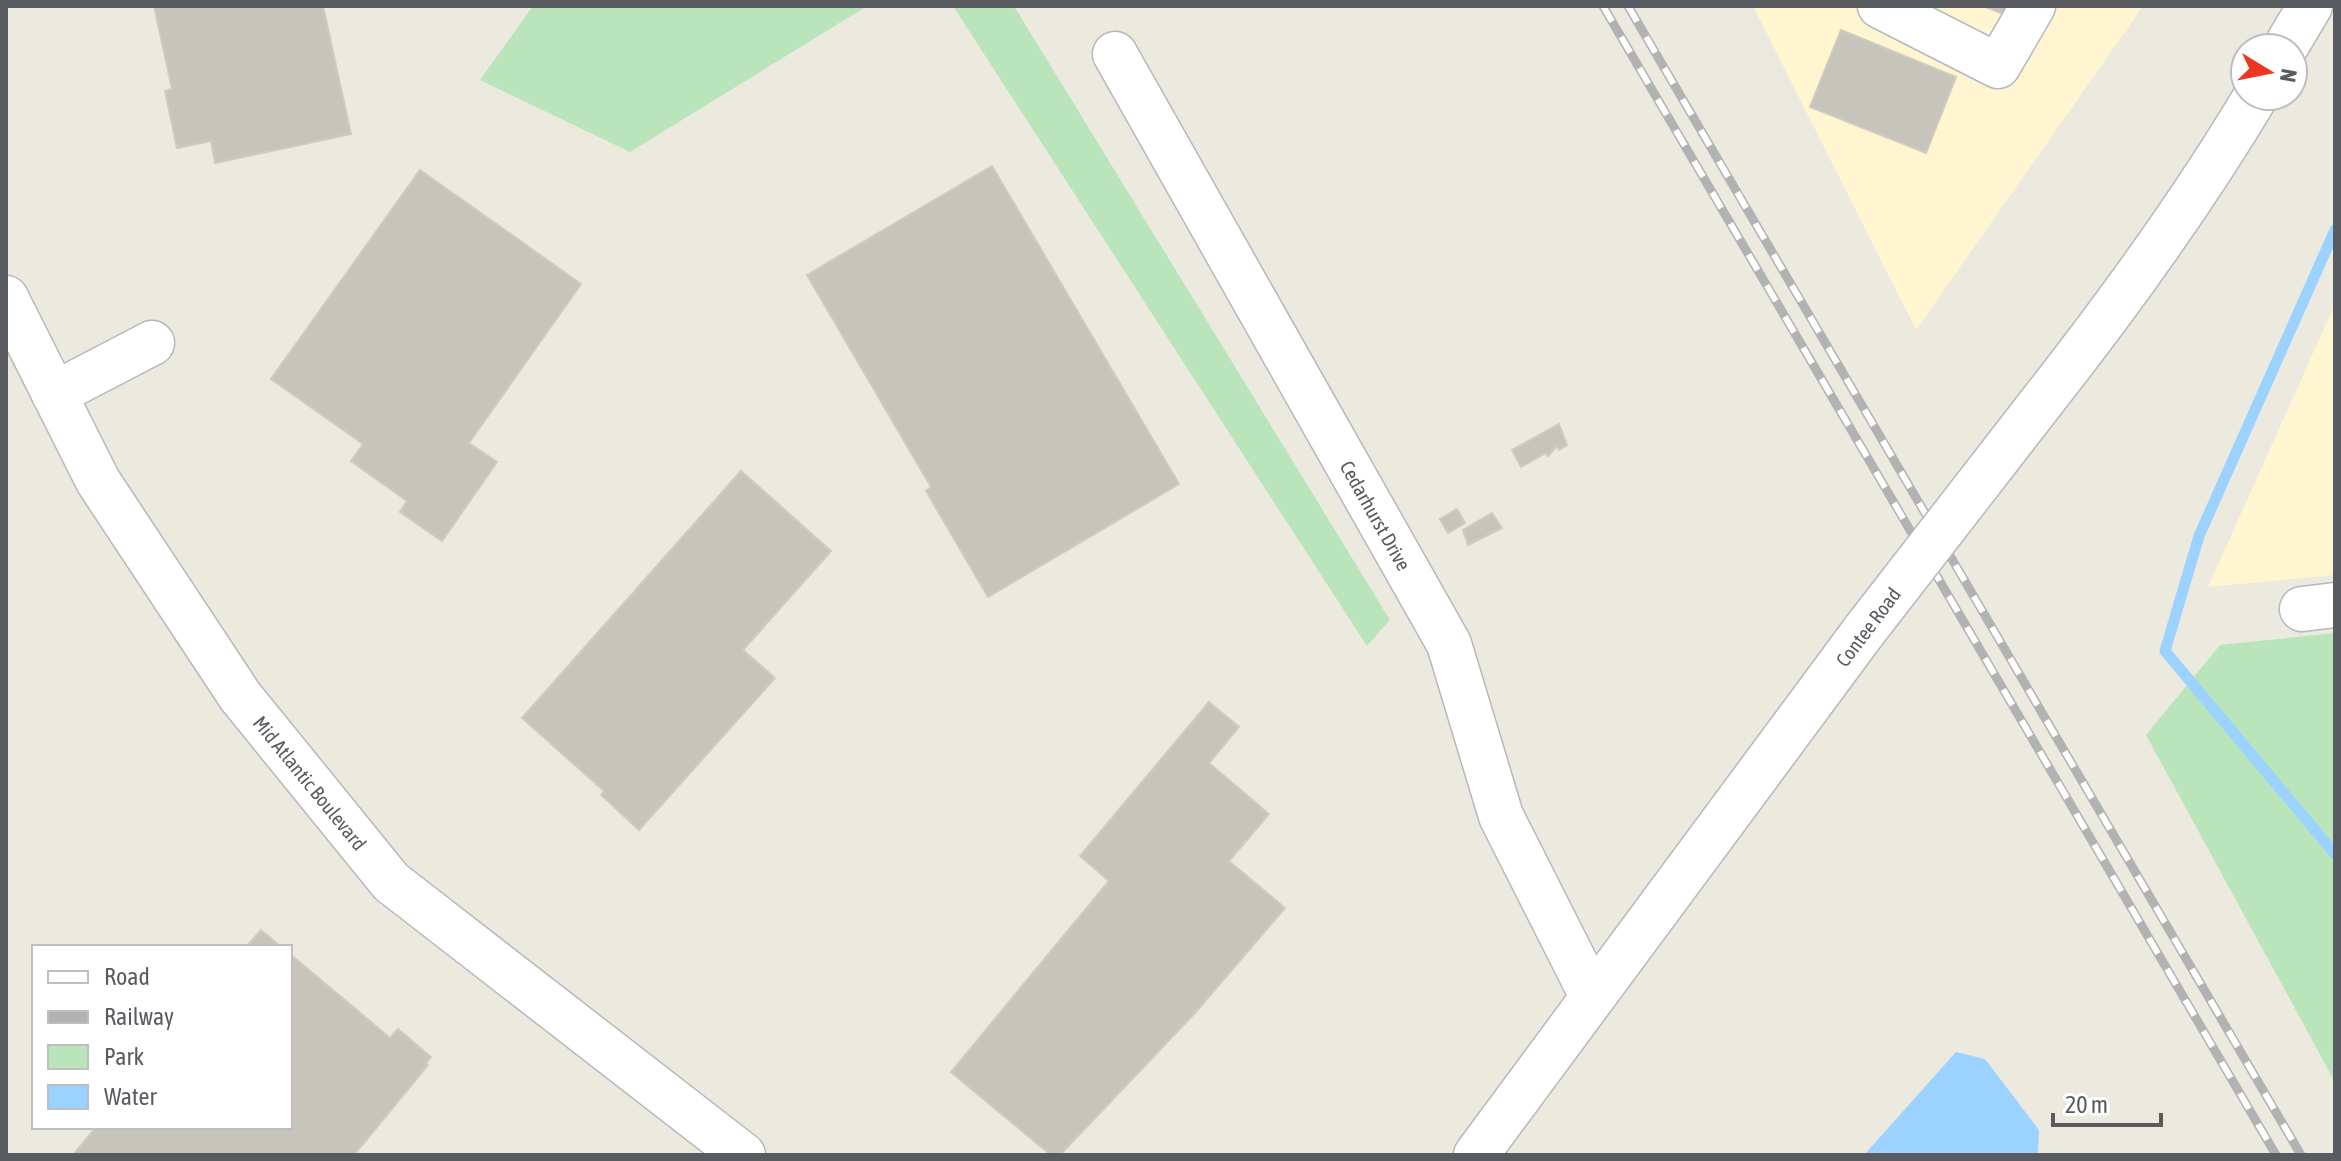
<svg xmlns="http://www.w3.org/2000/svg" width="2341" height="1161" font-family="'Asap Condensed',sans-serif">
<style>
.commercial{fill:#fff5d1}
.green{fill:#bae5bb}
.water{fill:#9cd2ff}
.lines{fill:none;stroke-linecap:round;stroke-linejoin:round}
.stream{stroke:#9cd2ff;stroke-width:11}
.building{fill:#c7c4bc;stroke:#d1cbbd;stroke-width:2}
.minor-casing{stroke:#b5b8bd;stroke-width:47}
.minor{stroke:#fff;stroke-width:44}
.rail-casing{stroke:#b1b2b2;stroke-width:9}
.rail{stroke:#fff;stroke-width:6;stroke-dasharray:18;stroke-linecap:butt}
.minor-bridge-casing{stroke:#b5b8bd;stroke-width:47;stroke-linecap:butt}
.minor-bridge{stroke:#fff;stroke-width:44}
.labels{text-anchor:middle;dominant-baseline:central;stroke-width:6;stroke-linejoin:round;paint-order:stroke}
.street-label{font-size:20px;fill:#585c61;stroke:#fff}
</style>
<rect width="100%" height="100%" fill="#ece9df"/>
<g class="commercial">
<path d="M1753 6H2143L1916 330Z"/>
<path d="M2335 304V575L2208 587Z"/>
</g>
<g class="green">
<path d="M533 6H867L630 152 480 80Z"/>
<path d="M953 6H1014L1390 620 1367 646Z"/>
<path d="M2335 633V1082L2146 735 2220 645Z"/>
</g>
<path class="water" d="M1956 1052 1985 1059 2039 1130 2038 1155H1864Z"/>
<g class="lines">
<path class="stream" d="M2335 230 2199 536 2165 651 2335 854"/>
</g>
<g class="building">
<path d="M154 6H323L351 134 215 163 211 141 177 148 165 91 172 89Z"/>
<path d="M1983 6H2015L2011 17Z"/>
<path d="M1841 30 1956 77 1926 153 1810 107Z"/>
<path d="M992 166 1179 484 988 597 926 491 931 487 807 275Z"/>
<path d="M420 170 581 284 469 443 497 462 442 541 400 512 407 501 351 461 363 444 271 379Z"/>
<path d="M1559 424 1567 445 1559 450 1557 446 1548 456 1546 453 1521 467 1512 450Z"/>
<path d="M741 471 831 551 743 650 775 678 639 830 601 795 604 791 522 718Z"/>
<path d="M1457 509 1465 523 1448 533 1440 519Z"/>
<path d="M1492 513 1502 528 1468 545 1463 530Z"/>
<path d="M1209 702 1239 727 1209 763 1269 814 1229 861 1285 908 1195 1013 1060 1155H1051L951 1072 1109 881 1080 856Z"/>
<path d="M261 930 281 947H246Z"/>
<path d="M290 954 390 1038 398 1029 431 1057 426 1063 428 1065 354 1155H73L96 1127H290Z"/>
</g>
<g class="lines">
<defs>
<g id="minor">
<path d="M1880 6 1998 66 2033 6"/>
<path d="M2285 48 2310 6"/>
<path id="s1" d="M1115 54 1449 644 1501 816 1592 996"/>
<path id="s2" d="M6 298 98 481 240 696 391 882 743 1155"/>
<path d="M54 394 152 343"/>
<path d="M2044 399C2121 301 2192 203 2256 96"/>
<path d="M2302 609 2335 605"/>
<path d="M1476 1155 1864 631"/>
</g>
</defs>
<use href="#minor" class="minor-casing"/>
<use href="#minor" class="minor"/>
<defs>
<g id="rail">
<path d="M1603 6 2276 1155"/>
<path d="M1628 6 2301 1155"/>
</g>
</defs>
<use href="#rail" class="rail-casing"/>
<use href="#rail" class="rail"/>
<defs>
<path id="minor-bridge" d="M1864 631 2044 399"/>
</defs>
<use href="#minor-bridge" class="minor-bridge-casing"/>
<use href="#minor-bridge" class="minor-bridge"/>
</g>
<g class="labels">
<g class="street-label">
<text stroke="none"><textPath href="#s1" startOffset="530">Cedarhurst Drive</textPath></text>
<text transform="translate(1868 627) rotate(-53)">Contee Road</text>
<text stroke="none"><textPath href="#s2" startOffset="574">Mid Atlantic Boulevard</textPath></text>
</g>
</g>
<rect width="2341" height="1161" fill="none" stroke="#585c61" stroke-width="16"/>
<rect x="32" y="945" width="260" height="184" fill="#ffffff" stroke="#bcbec0" stroke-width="2"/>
<rect x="48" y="971" width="40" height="12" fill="#ffffff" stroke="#bcbec0" stroke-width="2"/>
<text x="104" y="985" font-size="24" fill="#585c61">Road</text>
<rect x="48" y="1011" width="40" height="12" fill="#b1b2b2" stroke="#bcbec0" stroke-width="2"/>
<text x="104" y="1025" font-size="24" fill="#585c61">Railway</text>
<rect x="48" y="1045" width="40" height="24" fill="#bae5bb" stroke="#bcbec0" stroke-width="2"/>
<text x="104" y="1065" font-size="24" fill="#585c61">Park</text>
<rect x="48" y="1085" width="40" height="24" fill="#9cd2ff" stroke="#bcbec0" stroke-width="2"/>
<text x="104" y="1105" font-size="24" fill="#585c61">Water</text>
<g transform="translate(2269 72) rotate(100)"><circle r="38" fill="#ffffff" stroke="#bcbec0" stroke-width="2"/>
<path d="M0-6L14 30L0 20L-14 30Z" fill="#ef3622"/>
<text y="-12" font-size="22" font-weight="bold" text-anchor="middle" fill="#585c61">N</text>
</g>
<path d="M2053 1113v12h108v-12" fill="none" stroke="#585c61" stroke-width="4"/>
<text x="2065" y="1113" font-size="24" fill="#585c61" stroke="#ffffff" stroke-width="6" paint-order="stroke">20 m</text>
</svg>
